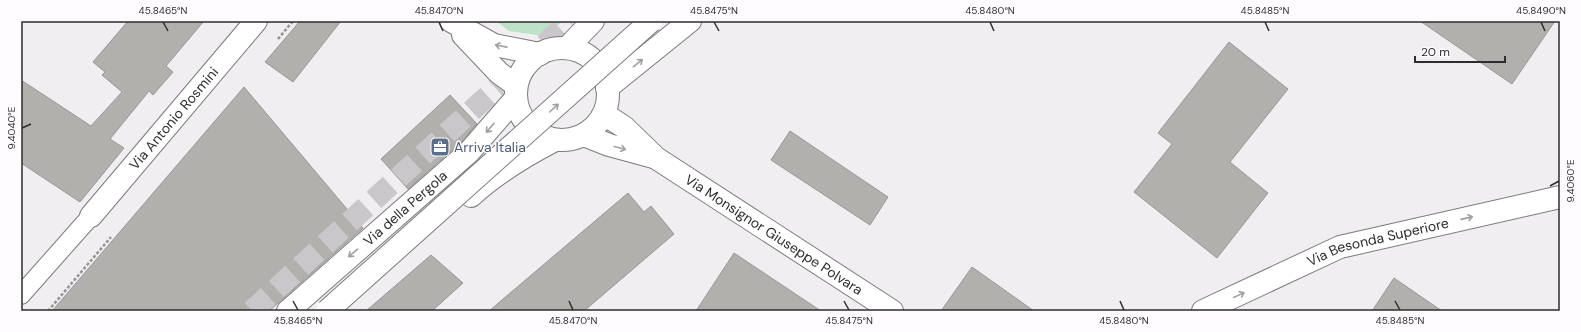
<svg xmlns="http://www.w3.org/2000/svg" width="1581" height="332" font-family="'DM Sans',sans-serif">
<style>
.green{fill:#bee2c8}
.building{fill:#b2b0ad;stroke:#9a9895}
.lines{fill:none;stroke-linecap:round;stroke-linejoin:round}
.highway-tunnel{stroke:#cac7ca;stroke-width:22;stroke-dasharray:22 11;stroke-linecap:butt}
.lane-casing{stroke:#7c7a7c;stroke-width:20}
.street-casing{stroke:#7c7a7c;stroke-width:24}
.secondary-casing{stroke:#7c7a7c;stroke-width:24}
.path{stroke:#949294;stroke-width:2.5;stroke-dasharray:3 2;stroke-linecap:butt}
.lane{stroke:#fff;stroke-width:18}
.street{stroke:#fff;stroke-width:22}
.secondary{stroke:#fff;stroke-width:22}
.highway-bridge-casing{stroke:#7c7a7c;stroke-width:24;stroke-linecap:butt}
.highway-bridge{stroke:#fff;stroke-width:22}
.oneway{stroke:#a1a0a1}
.ticks{fill:none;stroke:#2e2d2e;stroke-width:1.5}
.labels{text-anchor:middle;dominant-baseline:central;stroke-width:3;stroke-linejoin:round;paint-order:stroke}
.street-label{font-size:14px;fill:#2e2d2e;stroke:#fffcff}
.service-label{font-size:14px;fill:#4e5e75;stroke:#fffcff;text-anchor:start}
.neatline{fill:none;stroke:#2e2d2e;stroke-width:1.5}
.ticks-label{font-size:10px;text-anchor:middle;fill:#2e2d2e}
</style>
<rect width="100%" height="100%" fill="#f1eef1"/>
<path class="green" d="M496 21H563L555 28 537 35 509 31Z"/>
<g class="building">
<path d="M128 21H204L166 66 173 72 153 95 149 91 110 139 124 148 80 202 21 163V80L91 126 122 92 102 75 105 72 93 62Z"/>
<path d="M300 21H341L293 82 265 62Z"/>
<path d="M1420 21H1555L1512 84Z"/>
<path d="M1229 42 1288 89 1230 162 1268 193 1217 258 1134 192 1172 144 1158 133Z"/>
<path d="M244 87 363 228 269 311H52Z"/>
<path d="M450 95 477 124 460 143 408 189 381 159Z"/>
<path d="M790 131 888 197 870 225 771 160Z"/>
<path d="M628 193 644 212 651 206 674 234 584 311H489Z"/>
<path d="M734 253 821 311H696Z"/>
<path d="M431 255 463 283 432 311H366Z"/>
<path d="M972 267 1034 311H941Z"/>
<path d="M1394 278 1442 311H1372Z"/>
</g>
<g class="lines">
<path class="highway-tunnel" d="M252 311 570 21"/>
<defs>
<path id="lane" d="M21 295 91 216"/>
<g id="street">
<path d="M451 21 494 45 540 54"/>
<path d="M463 35 499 73 516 85"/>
<path id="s1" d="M604 114 624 127 656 158 892 311"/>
<path d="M584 135 609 145 653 157"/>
<path id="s2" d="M91 216 256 21"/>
<path id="s3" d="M1203 311 1340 247 1560 197"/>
</g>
<g id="secondary">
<path d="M567 48 593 21"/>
<circle cx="562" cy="94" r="46"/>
<path d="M607 88 690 21"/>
<path d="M471 196C496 173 524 156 555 140"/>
<path id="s4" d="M288 311 469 152 516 98"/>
</g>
</defs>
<use href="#lane" class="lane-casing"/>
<use href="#street" class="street-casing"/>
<use href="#secondary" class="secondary-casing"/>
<g class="path">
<path d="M278 39 293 21"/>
<path d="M48 311 111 237"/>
</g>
<use href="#lane" class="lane"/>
<use href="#street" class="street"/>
<use href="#secondary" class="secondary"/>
<defs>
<path id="highway-bridge" d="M327 311 651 21"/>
</defs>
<use href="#highway-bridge" class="highway-bridge-casing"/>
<use href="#highway-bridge" class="highway-bridge"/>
</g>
<defs><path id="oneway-shaft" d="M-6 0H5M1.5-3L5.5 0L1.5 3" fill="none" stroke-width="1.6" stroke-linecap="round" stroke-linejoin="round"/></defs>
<g class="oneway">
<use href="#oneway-shaft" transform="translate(501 46) rotate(-169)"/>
<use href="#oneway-shaft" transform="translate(638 63) rotate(-39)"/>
<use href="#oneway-shaft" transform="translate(554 108) rotate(-42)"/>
<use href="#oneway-shaft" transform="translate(490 128) rotate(131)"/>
<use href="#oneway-shaft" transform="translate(620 148) rotate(15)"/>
<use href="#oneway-shaft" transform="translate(1467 218) rotate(-13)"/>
<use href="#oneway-shaft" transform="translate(353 253) rotate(139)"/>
<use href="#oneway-shaft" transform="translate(1239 295) rotate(-25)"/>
</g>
<path class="ticks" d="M163 22 168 31M439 22 443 31M714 22 719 31M990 22 994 31M1265 22 1269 31M1541 22 1545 31M22 128 31 124M1550 186 1559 181M293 301 298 310M569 301 573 310M844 301 849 310M1120 301 1124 310M1395 301 1400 310"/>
<defs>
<symbol id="office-square" viewBox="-11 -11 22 22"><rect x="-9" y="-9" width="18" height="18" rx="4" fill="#5c6f8a" stroke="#fffcff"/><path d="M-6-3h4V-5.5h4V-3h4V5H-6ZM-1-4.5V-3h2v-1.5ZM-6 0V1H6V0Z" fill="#fff"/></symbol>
</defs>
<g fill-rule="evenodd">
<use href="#office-square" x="429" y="136" width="22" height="22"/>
</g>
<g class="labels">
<g class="street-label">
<text stroke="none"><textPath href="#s2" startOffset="128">Via Antonio Rosmini</textPath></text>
<text stroke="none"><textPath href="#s4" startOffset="156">Via della Pergola</textPath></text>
<text stroke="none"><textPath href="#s1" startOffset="209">Via Monsignor Giuseppe Polvara</textPath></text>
<text stroke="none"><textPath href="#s3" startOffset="189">Via Besonda Superiore</textPath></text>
</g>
<g class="service-label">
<text x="454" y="147">Arriva Italia</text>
</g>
</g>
<rect width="1581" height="332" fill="none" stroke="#fffcff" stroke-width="44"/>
<path d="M1415 56v6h90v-6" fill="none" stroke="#2e2d2e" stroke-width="2"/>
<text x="1421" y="56" font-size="12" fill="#2e2d2e" stroke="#fffcff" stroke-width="3" paint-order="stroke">20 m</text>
<rect x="22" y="22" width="1537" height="288" class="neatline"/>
<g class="ticks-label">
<text x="163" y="14">45.8465°N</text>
<text x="439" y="14">45.8470°N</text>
<text x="714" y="14">45.8475°N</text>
<text x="990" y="14">45.8480°N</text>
<text x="1265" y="14">45.8485°N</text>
<text x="1541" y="14">45.8490°N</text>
<text transform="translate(11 128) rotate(-90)" y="4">9.4040°E</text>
<text transform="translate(1570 181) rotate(-90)" y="4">9.4060°E</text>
<text x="298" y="324">45.8465°N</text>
<text x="573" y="324">45.8470°N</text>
<text x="849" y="324">45.8475°N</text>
<text x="1124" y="324">45.8480°N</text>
<text x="1400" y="324">45.8485°N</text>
</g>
</svg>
